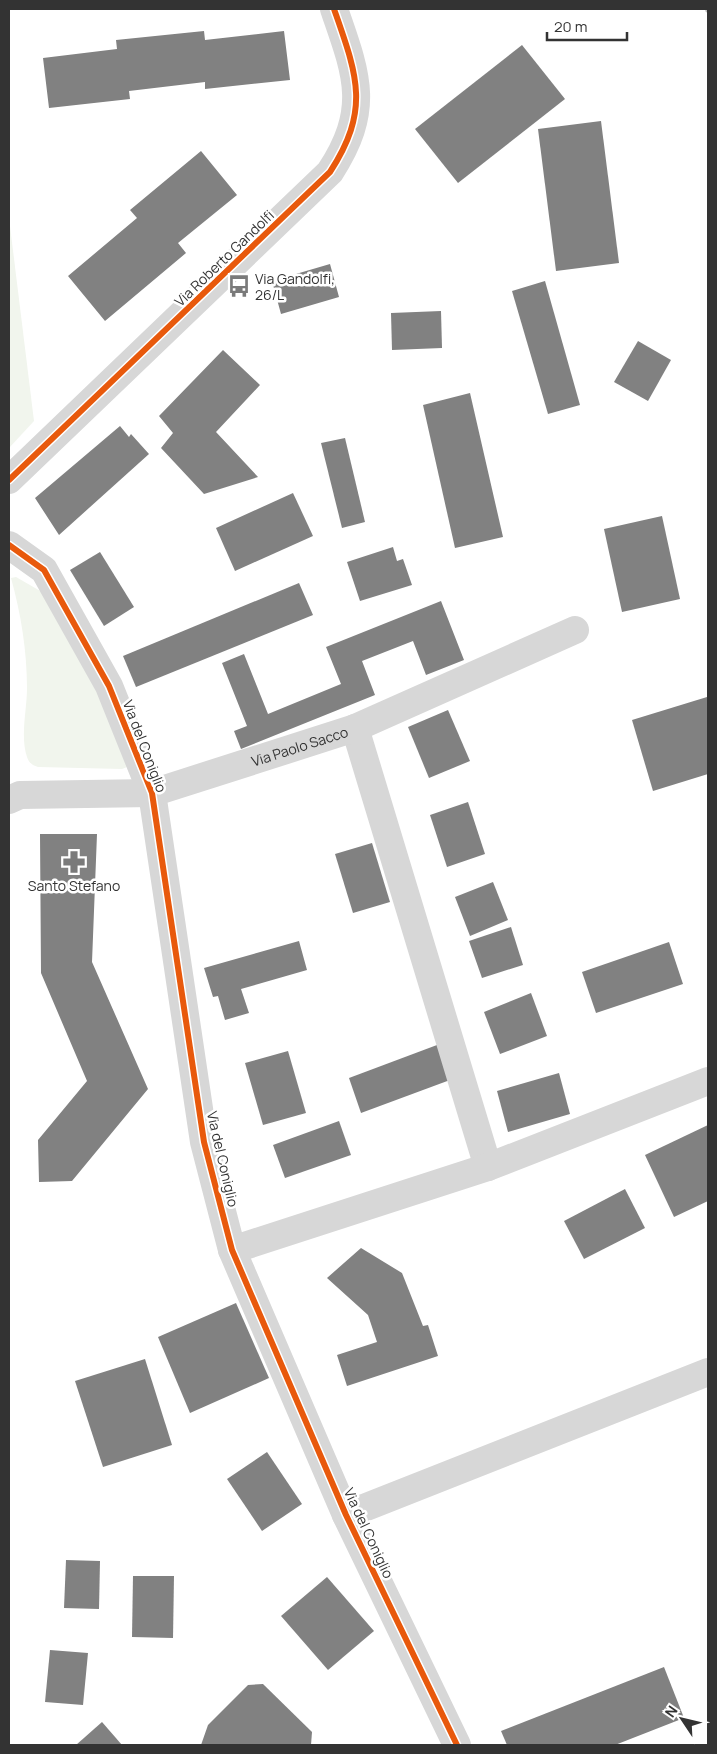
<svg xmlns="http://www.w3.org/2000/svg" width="717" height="1754" font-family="Manrope,sans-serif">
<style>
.green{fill:#f1f5ed}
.building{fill:#818181}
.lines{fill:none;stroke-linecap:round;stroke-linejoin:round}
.minor{stroke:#d7d7d7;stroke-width:28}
.rail-casing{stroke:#bebebe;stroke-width:5.5}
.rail{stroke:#fff;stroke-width:4;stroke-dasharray:11;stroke-linecap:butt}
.cycleway-casing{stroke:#fff;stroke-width:9}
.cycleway{stroke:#e8590c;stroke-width:6}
.labels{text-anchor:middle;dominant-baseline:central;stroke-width:5;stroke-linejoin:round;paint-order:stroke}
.street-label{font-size:14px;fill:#333;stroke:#fff}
.poi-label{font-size:14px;fill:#333;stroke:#fff;text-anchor:start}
</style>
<rect width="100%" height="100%" fill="#fff"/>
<g class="green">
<path d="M9 218 34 421 9 448Z"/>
<path d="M16 577 49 596 97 686 127 767 122 769 38 767C32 765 29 763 27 757 20 736 27 710 27 688 27 651 21 614 11 578Z"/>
</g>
<g class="building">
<path d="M204 31 205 40 284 31 290 80 205 89V82L129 91 130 99 49 108 43 58 117 49 116 40Z"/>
<path d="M522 45 565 99 458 183 415 129Z"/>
<path d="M601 121 619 263 556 271 538 129Z"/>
<path d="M201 151 237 195 178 243 186 253 105 321 68 276 137 218 130 210Z"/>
<path d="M330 264 339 297 281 314 272 281Z"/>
<path d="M545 281 580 405 548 414 512 291Z"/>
<path d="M441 311 442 348 392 350 391 313Z"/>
<path d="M638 341 671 360 648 401 614 382Z"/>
<path d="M223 350 260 385 216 432 258 477 204 494 161 448 173 433 159 416Z"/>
<path d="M470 393 503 537 455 548 423 405Z"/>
<path d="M120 426 129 437 131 434 149 454 59 535 35 498Z"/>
<path d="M345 438 365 522 342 528 321 443Z"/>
<path d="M293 493 313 536 235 571 216 528Z"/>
<path d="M662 516 680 599 622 612 604 529Z"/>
<path d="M393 547 397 561 403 559 412 585 360 601 347 562Z"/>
<path d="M100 552 134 607 104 626 70 570Z"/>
<path d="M299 583 313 615 136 687 123 656Z"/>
<path d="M441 601 464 660 426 675 413 641 362 661 375 695 241 749 234 731 247 726 222 663 244 654 268 714 341 684 326 647Z"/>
<path d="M707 697 708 774 653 791 632 720Z"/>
<path d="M448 710 470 761 429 778 408 727Z"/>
<path d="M468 802 485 854 447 867 430 815Z"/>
<path d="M40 834H97L92 962 148 1089 72 1181 39 1182 38 1140 87 1081 41 973Z"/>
<path d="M372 843 390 902 353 913 335 854Z"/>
<path d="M493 882 508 920 470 936 455 897Z"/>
<path d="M511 927 523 965 482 978 469 941Z"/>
<path d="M299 941 307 970 241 989 249 1013 225 1020 218 996 213 997 204 968Z"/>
<path d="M669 942 683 984 596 1013 582 972Z"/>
<path d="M531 993 547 1036 500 1054 484 1012Z"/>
<path d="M437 1045 450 1080 361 1113 349 1078Z"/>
<path d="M288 1051 306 1113 263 1125 245 1063Z"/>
<path d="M559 1073 570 1114 508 1132 497 1091Z"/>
<path d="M339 1121 351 1155 285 1178 273 1145Z"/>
<path d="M708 1125V1201L674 1217 645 1155Z"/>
<path d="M625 1189 645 1228 584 1259 564 1221Z"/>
<path d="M361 1248 402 1273 423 1326 428 1325 438 1356 347 1386 337 1355 377 1342 368 1315 327 1278Z"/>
<path d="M236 1303 269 1378 190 1413 158 1337Z"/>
<path d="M145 1359 172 1445 103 1467 75 1381Z"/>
<path d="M267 1452 302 1504 262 1531 227 1479Z"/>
<path d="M66 1560 100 1561 99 1609 64 1608Z"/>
<path d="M133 1576H174L173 1638 132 1637Z"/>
<path d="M327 1577 374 1631 328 1670 281 1616Z"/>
<path d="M50 1650 88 1653 83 1705 45 1702Z"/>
<path d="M664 1667 684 1718 615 1745H507L501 1731Z"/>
<path d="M263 1684 312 1732 311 1745H201L208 1725 248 1685Z"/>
<path d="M102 1722 122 1745H76Z"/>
</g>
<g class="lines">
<g class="minor">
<path d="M9 480 330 172C371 109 357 75 334 9"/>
<path d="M9 545 44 570 109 686 152 793 204 1142 232 1250 346 1515 457 1745"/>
<path d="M355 728 488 1167"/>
<path id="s1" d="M9 800 20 795 152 793 355 728 575 630"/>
<path d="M232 1250 488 1167 708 1081"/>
<path d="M346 1515 708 1372"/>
</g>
<defs>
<path id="rail" d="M708 9V10"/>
</defs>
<use href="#rail" class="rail-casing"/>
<use href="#rail" class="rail"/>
<defs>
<g id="cycleway">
<path d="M9 480 330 172C371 109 357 75 334 9"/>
<path d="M9 545 44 570 109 686 152 793 204 1142 232 1250 346 1515 457 1745"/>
</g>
</defs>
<use href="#cycleway" class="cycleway-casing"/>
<use href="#cycleway" class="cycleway"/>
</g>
<defs>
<symbol id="bus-bare" viewBox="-9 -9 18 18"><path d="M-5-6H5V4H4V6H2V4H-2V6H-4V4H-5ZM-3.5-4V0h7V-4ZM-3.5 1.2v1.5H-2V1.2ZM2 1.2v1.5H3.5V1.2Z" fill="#7a7a7a" stroke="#fff" stroke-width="2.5" paint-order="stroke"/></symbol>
<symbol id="pharmacy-bare" viewBox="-9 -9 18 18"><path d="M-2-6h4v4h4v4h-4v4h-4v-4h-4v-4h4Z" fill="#7a7a7a" stroke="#fff" stroke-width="2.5" paint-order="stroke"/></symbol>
</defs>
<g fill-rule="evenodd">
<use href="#bus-bare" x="223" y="270" width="32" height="32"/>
<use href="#pharmacy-bare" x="58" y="846" width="32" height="32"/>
</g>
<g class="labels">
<g class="street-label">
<text transform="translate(224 258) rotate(-44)">Via Roberto Gandolfi</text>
<text transform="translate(145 746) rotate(69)">Via del Coniglio</text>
<text stroke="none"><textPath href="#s1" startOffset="299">Via Paolo Sacco</textPath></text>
<text transform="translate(223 1159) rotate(77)">Via del Coniglio</text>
<text transform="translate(369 1533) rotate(65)">Via del Coniglio</text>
</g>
<g class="poi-label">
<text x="255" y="278">Via Gandolfi,<tspan x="255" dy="16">26/L</tspan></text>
<text x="74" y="885" text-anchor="middle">Santo Stefano</text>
</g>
</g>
<rect width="717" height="1754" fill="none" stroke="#333333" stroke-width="20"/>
<g transform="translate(682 1719) rotate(305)" stroke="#ffffff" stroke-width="4" paint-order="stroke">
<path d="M0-4L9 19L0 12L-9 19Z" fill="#333333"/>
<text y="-8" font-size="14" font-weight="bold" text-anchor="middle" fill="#333333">N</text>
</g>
<path d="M547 32v8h80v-8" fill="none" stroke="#333333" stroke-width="2.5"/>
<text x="554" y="32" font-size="15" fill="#333333" stroke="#ffffff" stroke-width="4" paint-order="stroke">20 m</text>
</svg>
